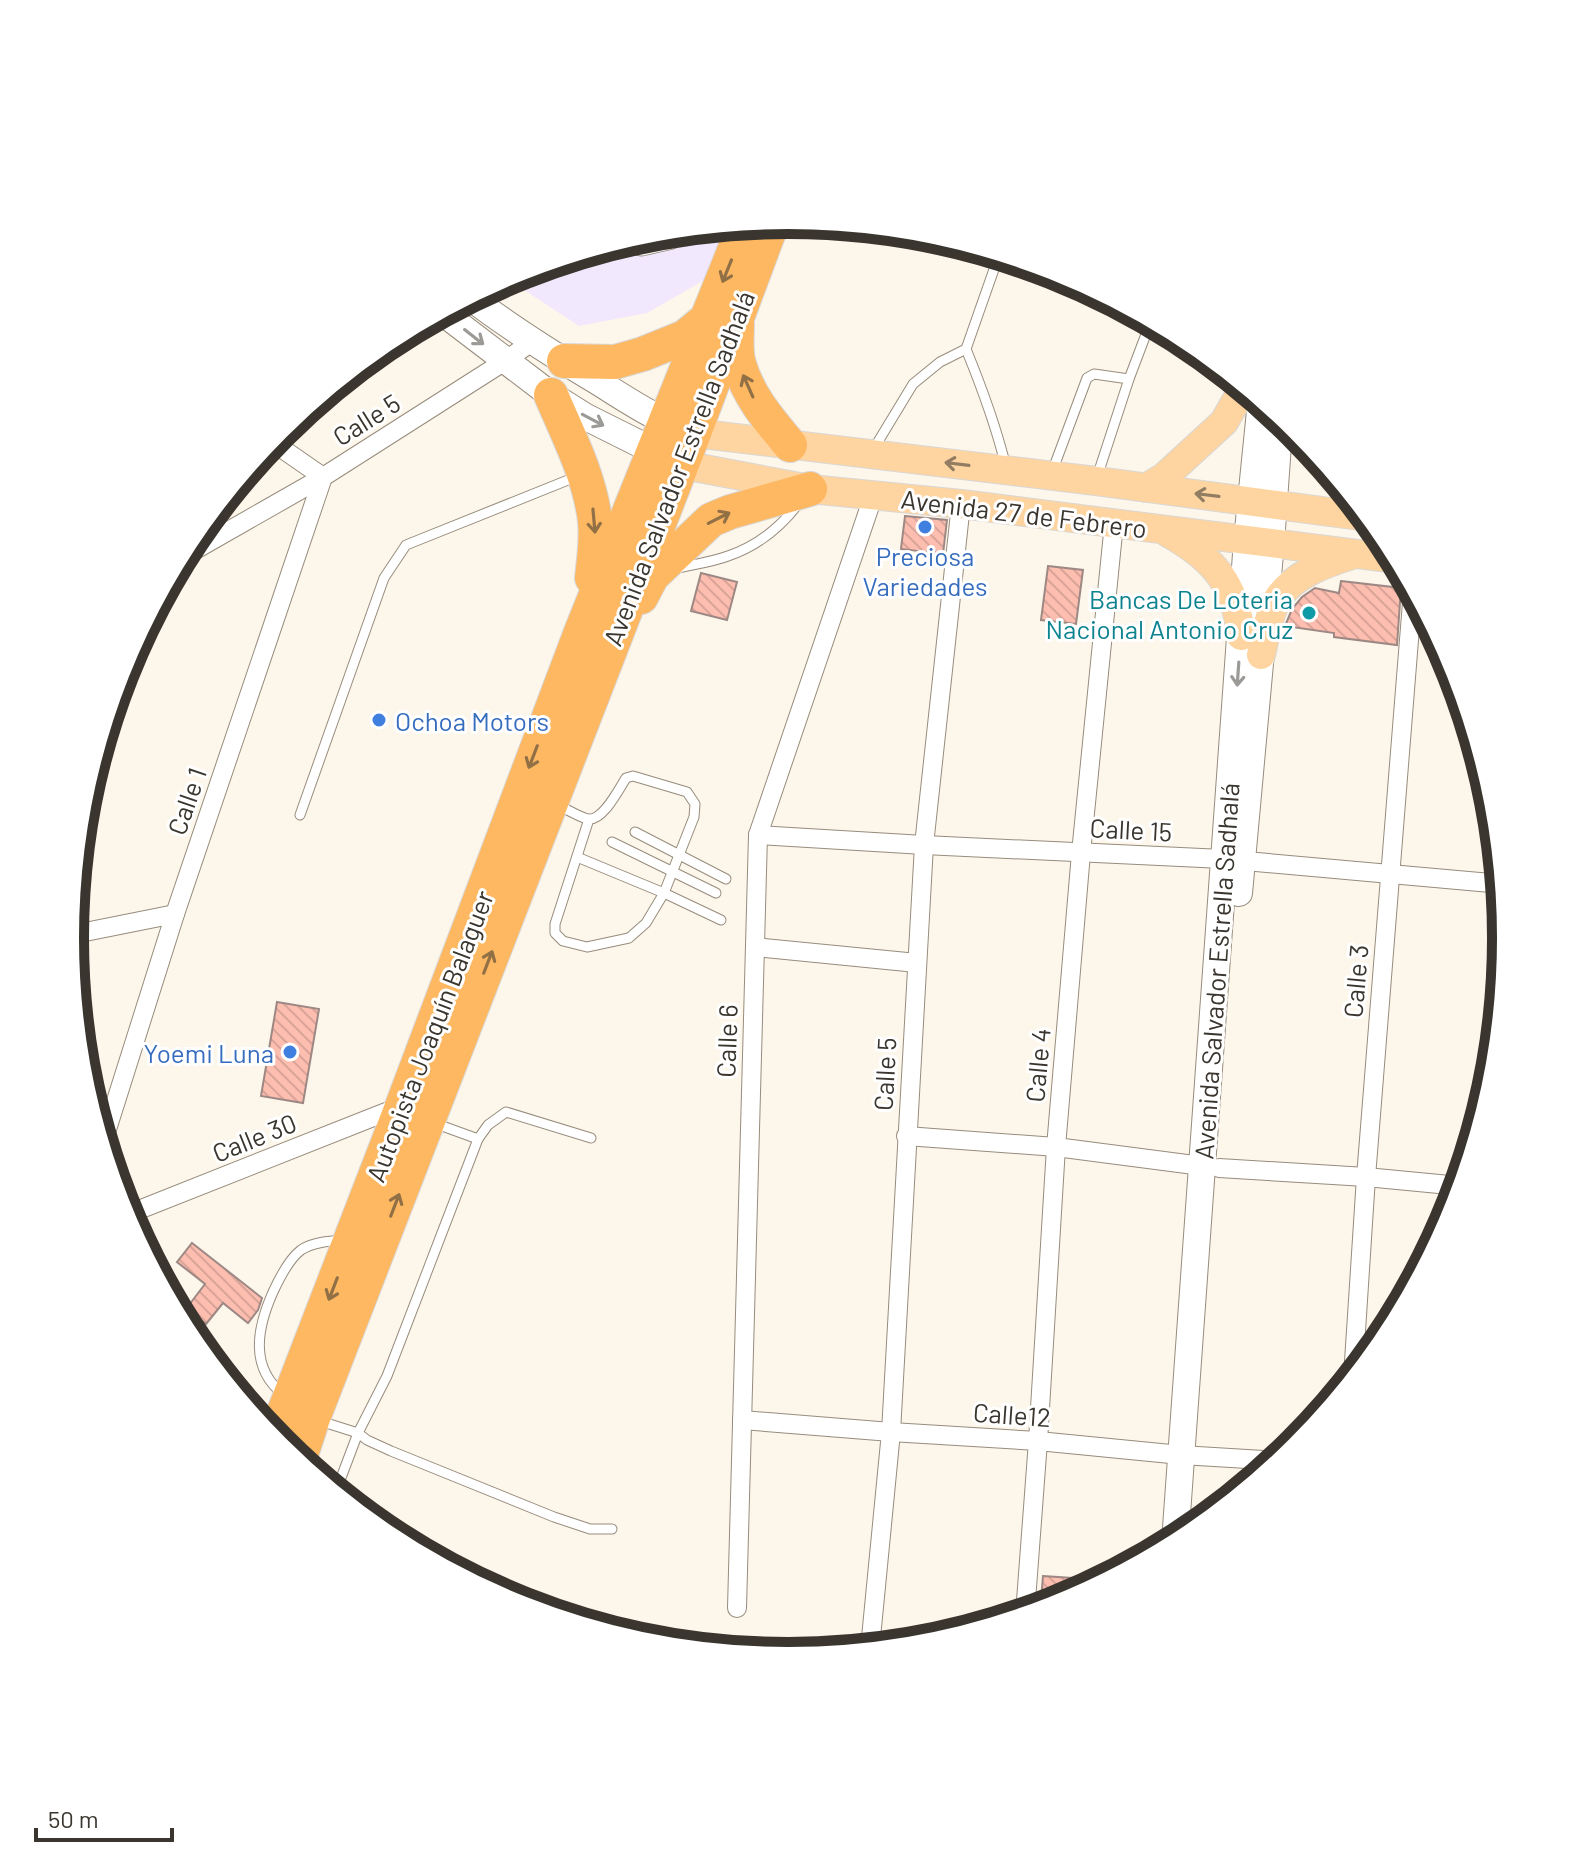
<svg xmlns="http://www.w3.org/2000/svg" width="1577" height="1876" font-family="Barlow,sans-serif">
<style>
.commercial{fill:#f1e8fd}
.building{fill:url(#building-back-hatch);stroke:#9d8884;stroke-width:2}
.lines{fill:none;stroke-linecap:round;stroke-linejoin:round}
.lane-casing{stroke:#978c7c;stroke-width:11}
.street-casing{stroke:#978c7c;stroke-width:20}
.secondary-casing{stroke:#978c7c;stroke-width:28}
.primary-casing{stroke:#d8d7d5;stroke-width:30}
.highway-casing{stroke:#d8d7d5;stroke-width:36}
.lane{stroke:#fff;stroke-width:9}
.street{stroke:#fff;stroke-width:18}
.secondary{stroke:#fff;stroke-width:26}
.primary{stroke:#fed4a1;stroke-width:28}
.highway{stroke:#feb862;stroke-width:34}
.oneway{stroke:#927046}
.oneway2{stroke:#9c9a97}
.oneway3{stroke:#927d62}
.shop-dot{fill:#3f7fe0;stroke:#fff;stroke-width:3}
.culture-dot{fill:#0f9aa8;stroke:#fff;stroke-width:3}
.labels{text-anchor:middle;dominant-baseline:central;stroke-width:6;stroke-linejoin:round;paint-order:stroke}
.street-label{font-size:26px;fill:#3a362f;stroke:#fff}
.shop-label{font-size:26px;fill:#366cbe;stroke:#fff}
.culture-label{font-size:26px;fill:#0d838f;stroke:#fff;text-anchor:end}
.rim{fill:none;stroke:#3a362f;stroke-width:10}
</style>
<defs>
<pattern id="building-back-hatch" width="6" height="6" patternUnits="userSpaceOnUse" patternTransform="scale(2)"><rect width="6" height="6" fill="#fdbeb0"/><path d="M-1 5l2 2M0 0l6 6M5-1l2 2" fill="none" stroke="#daa498"/></pattern>
</defs>
<rect width="100%" height="100%" fill="#fdf6eb"/>
<path class="commercial" d="M732 225 713 275 647 313 579 326 506 278 514 274 649 233Z"/>
<g class="building">
<path d="M905 516 947 520 943 554 901 549Z"/>
<path d="M1048 566 1083 570 1076 624 1041 620Z"/>
<path d="M701 573 737 582 727 620 691 611Z"/>
<path d="M1341 581 1401 588 1397 645 1334 637V633L1285 626 1292 609 1302 597 1315 588 1339 593Z"/>
<path d="M1438 636 1452 663 1454 669 1436 668Z"/>
<path d="M277 1002 319 1009 303 1103 261 1096Z"/>
<path d="M192 1243 262 1298 258 1310 248 1323 223 1303 206 1324 186 1309 205 1284 177 1262Z"/>
<path d="M1043 1576 1104 1580 1063 1602 1041 1601Z"/>
</g>
<g class="lines">
<defs>
<g id="lane">
<path d="M607 246 642 251 673 244 679 230"/>
<path d="M966 349C982 388 996 426 1006 467"/>
<path d="M873 450 913 384 940 362 966 349 999 255"/>
<path d="M1052 472 1087 378 1094 374 1129 379"/>
<path d="M1097 477 1129 379 1151 321"/>
<path d="M678 568C695 564 712 562 728 556 758 546 780 528 799 503"/>
<path d="M559 806C567 809 579 817 588 819 603 821 619 789 626 778L633 776 687 792 695 804 694 817 664 893 646 923 629 938 587 947 563 941 555 933V924L589 819"/>
<path d="M300 815 384 578 406 545 578 476"/>
<path d="M635 832 726 879"/>
<path d="M612 842 716 893"/>
<path d="M577 857 664 893 721 920"/>
<path d="M434 1123 478 1139"/>
<path d="M284 1395C249 1368 257 1328 273 1292 279 1279 289 1259 301 1250 313 1242 330 1241 344 1240"/>
<path d="M320 1421 358 1433 387 1376 478 1139 488 1125 506 1112 591 1138"/>
<path d="M336 1491 358 1433 367 1440 391 1451 554 1517 590 1529H612"/>
</g>
<g id="street">
<path d="M181 558 323 477 505 361 533 341"/>
<path d="M758 835 924 845 1223 859 1502 884"/>
<path d="M70 935 175 914"/>
<path d="M755 947 917 963"/>
<path d="M906 1136 1056 1147 1202 1166"/>
<path d="M103 1142 175 914 323 477 271 441"/>
<path d="M1219 1168 1366 1177 1460 1186"/>
<path d="M126 1215 386 1112 401 1109"/>
<path d="M1353 1377 1366 1177 1413 590"/>
<path d="M742 1420 891 1432 1038 1441 1181 1455 1279 1461"/>
<path d="M737 1608 758 835 874 494"/>
<path d="M1025 1614 1038 1441 1056 1147 1081 853 1114 523"/>
<path d="M870 1648 891 1432 924 845 961 504"/>
</g>
<g id="secondary">
<path d="M470 297C510 328 552 354 595 380 618 394 641 410 665 421"/>
<path d="M442 312 551 395 586 417 654 451"/>
<path d="M1239 893 1271 543 1280 416"/>
<path d="M1175 1542 1247 540 1261 401"/>
</g>
<g id="primary">
<path d="M675 425 694 433 1096 481 1368 517"/>
<path d="M662 454 699 468 810 489 961 504 1397 559"/>
<path d="M1146 488 1164 477 1224 422 1244 387"/>
<path d="M1168 533C1213 558 1236 584 1241 636"/>
<path d="M1261 655C1265 637 1268 616 1277 600 1292 575 1326 563 1352 555"/>
</g>
<g id="highway">
<path d="M737 325C737 338 735 352 739 364 748 396 769 420 790 445"/>
<path d="M564 361 615 362 643 354 685 337 708 318"/>
<path d="M551 395C568 435 590 477 595 521 597 540 594 559 592 578"/>
<path d="M641 597 652 576 711 520 730 512 810 489"/>
<path d="M274 1438 401 1109 581 632 745 224"/>
<path d="M299 1461 313 1418 694 433 773 221"/>
</g>
</defs>
<use href="#lane" class="lane-casing"/>
<use href="#street" class="street-casing"/>
<use href="#secondary" class="secondary-casing"/>
<use href="#primary" class="primary-casing"/>
<use href="#highway" class="highway-casing"/>
<use href="#lane" class="lane"/>
<use href="#street" class="street"/>
<use href="#secondary" class="secondary"/>
<use href="#primary" class="primary"/>
<use href="#highway" class="highway"/>
</g>
<defs><path id="oneway-shaft" d="M-6 0H5M1.5-3L5.5 0L1.5 3" fill="none" stroke-width="1.6" stroke-linecap="round" stroke-linejoin="round" transform="scale(2)"/></defs>
<g class="oneway">
<use href="#oneway-shaft" transform="translate(727 271) rotate(112)"/>
<use href="#oneway-shaft" transform="translate(748 386) rotate(-114)"/>
<use href="#oneway-shaft" transform="translate(719 518) rotate(-27)"/>
<use href="#oneway-shaft" transform="translate(594 521) rotate(85)"/>
<use href="#oneway-shaft" transform="translate(533 757) rotate(111)"/>
<use href="#oneway-shaft" transform="translate(488 962) rotate(-69)"/>
<use href="#oneway-shaft" transform="translate(395 1205) rotate(-69)"/>
<use href="#oneway-shaft" transform="translate(333 1289) rotate(111)"/>
</g>
<g class="oneway2">
<use href="#oneway-shaft" transform="translate(474 337) rotate(38)"/>
<use href="#oneway-shaft" transform="translate(593 420) rotate(28)"/>
<use href="#oneway-shaft" transform="translate(1238 674) rotate(94)"/>
</g>
<g class="oneway3">
<use href="#oneway-shaft" transform="translate(957 464) rotate(-173)"/>
<use href="#oneway-shaft" transform="translate(1207 495) rotate(-173)"/>
</g>
<g class="shop-dot">
<circle cx="925" cy="527" r="8"/>
<circle cx="379" cy="720" r="8"/>
<circle cx="290" cy="1052" r="8"/>
</g>
<circle class="culture-dot" cx="1309" cy="613" r="8"/>
<g class="labels">
<g class="street-label">
<text transform="translate(366 419) rotate(-32)">Calle 5</text>
<text transform="translate(678 468) rotate(-69)">Avenida Salvador Estrella Sadhalá</text>
<text transform="translate(1024 513) rotate(7)">Avenida 27 de Febrero</text>
<text transform="translate(186 801) rotate(-71)">Calle 1</text>
<text transform="translate(1131 829) rotate(3)">Calle 15</text>
<text transform="translate(1216 971) rotate(-86)">Avenida Salvador Estrella Sadhalá</text>
<text transform="translate(1355 981) rotate(-85)">Calle 3</text>
<text transform="translate(429 1036) rotate(-69)">Autopista Joaquín Balaguer</text>
<text transform="translate(726 1041) rotate(-88)">Calle 6</text>
<text transform="translate(1037 1065) rotate(-85)">Calle 4</text>
<text transform="translate(884 1074) rotate(-87)">Calle 5</text>
<text transform="translate(254 1137) rotate(-22)">Calle 30</text>
<text transform="translate(1012 1414) rotate(4)">Calle12</text>
</g>
<g class="shop-label">
<text x="925" y="555">Preciosa<tspan x="925" dy="30">Variedades</tspan></text>
<text x="395" y="720" text-anchor="start">Ochoa Motors</text>
<text x="274" y="1052" text-anchor="end">Yoemi Luna</text>
</g>
<g class="culture-label">
<text x="1293" y="598">Bancas De Loteria<tspan x="1293" dy="30">Nacional Antonio Cruz</tspan></text>
</g>
</g>
<path d="M0 0H1577V1876H0ZM84 938a704 704 0 1 1 1408 0a704 704 0 1 1-1408 0Z" fill="#fff" fill-rule="evenodd"/>
<path class="rim" d="M84 938a704 704 0 1 1 1408 0a704 704 0 1 1-1408 0Z"/>
<path d="M36 1828v12h136v-12" fill="none" stroke="#3a362f" stroke-width="4"/>
<text x="48" y="1828" font-size="24" fill="#3a362f" stroke="#ffffff" stroke-width="6" paint-order="stroke">50 m</text>
</svg>
